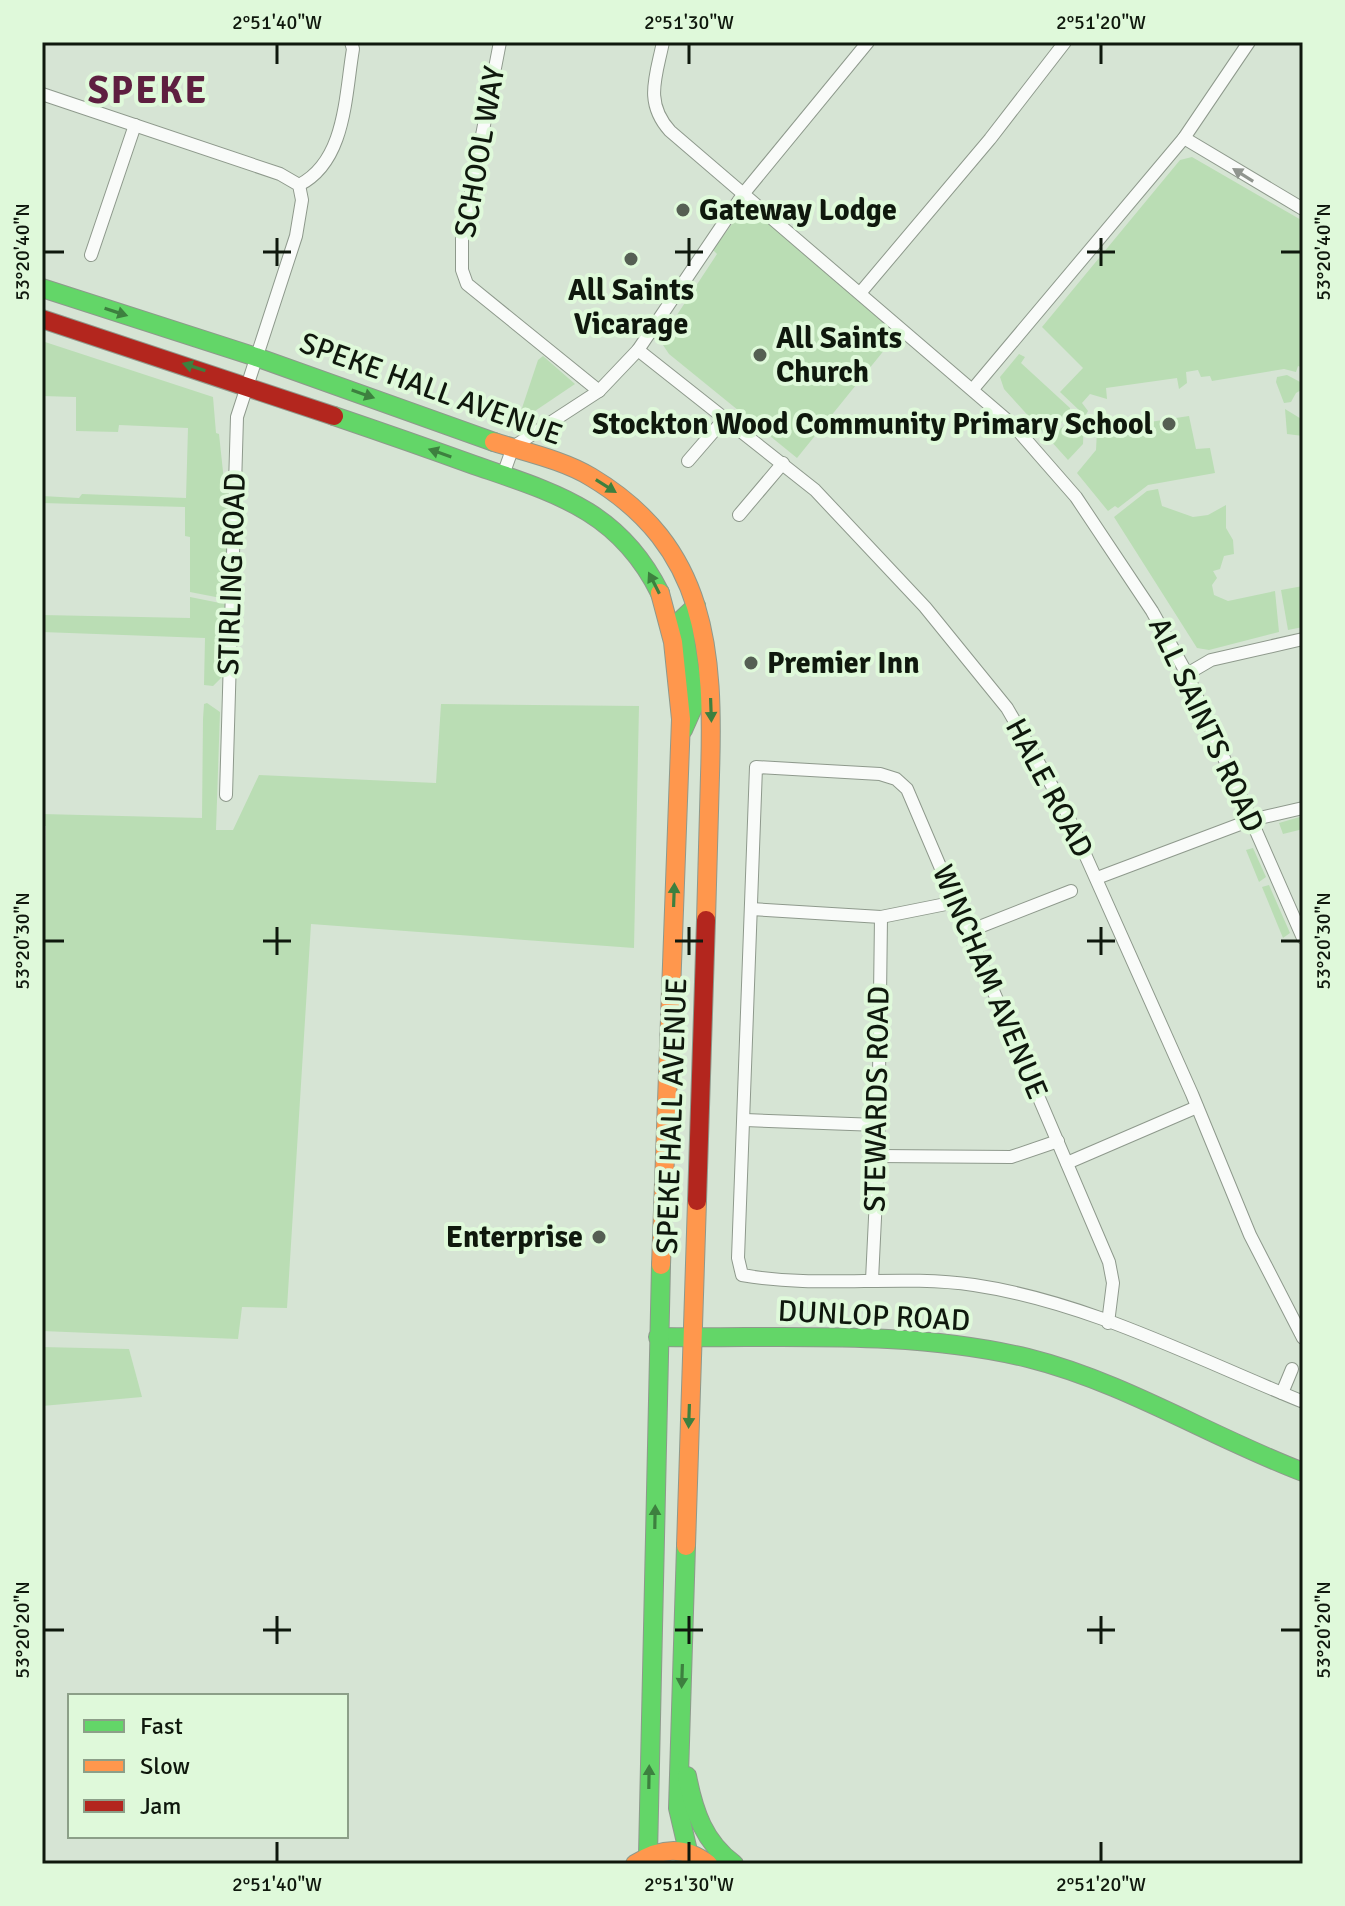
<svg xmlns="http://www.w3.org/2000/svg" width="1345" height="1906" font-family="Signika,sans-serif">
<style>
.green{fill:#baddb4}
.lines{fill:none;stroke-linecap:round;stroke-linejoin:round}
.street-casing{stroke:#8e998c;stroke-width:14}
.fast-casing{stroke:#8e998c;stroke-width:20}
.slow-casing{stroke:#8e998c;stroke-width:20}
.jam-casing{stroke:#8e998c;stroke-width:20}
.street{stroke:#f9fbf9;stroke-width:12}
.fast{stroke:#63d668;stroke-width:18}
.slow{stroke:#ff974d;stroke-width:18}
.jam{stroke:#b3261e;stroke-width:18}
.oneway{fill:#90958f}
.oneway2{fill:#3d803f}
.ticks{fill:none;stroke:#0f180d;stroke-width:3}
.poi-dot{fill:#555f53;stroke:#dff9da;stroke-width:3}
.labels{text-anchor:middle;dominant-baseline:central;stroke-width:8;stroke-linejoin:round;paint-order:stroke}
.street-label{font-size:30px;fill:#0f180d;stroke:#dff9da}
.poi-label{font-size:30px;font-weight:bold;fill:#0f180d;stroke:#dff9da;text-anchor:start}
.district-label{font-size:38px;font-weight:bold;letter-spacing:2px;fill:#5e1f40;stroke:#dff9da}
.neatline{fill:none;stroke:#0f180d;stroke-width:3}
.ticks-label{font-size:20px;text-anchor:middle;fill:#0f180d}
</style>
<rect width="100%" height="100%" fill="#d6e4d4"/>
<g class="green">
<path d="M1192 157 1303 221V368L1298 366 1296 372 1284 369 1212 381 1210 376 1201 377 1198 370 1186 372 1187 383 1179 389 1177 378 1106 388 1107 399 1090 394 1082 403 1088 411 1084 418 1083 444 1068 460 1004 389 1000 377 1019 354 1025 357 1021 363 1070 408V413L1057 428 1058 431 1080 411 1060 392 1083 368 1042 327 1180 160Z"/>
<path d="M748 212H756L898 333 797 458 669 354 663 345 671 324 717 254 713 250 738 216Z"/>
<path d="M42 341 213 397 216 433 219 434 224 481H229L226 599 190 592V537L185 536V507L42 503V496L79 498 82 494 186 498 188 428 119 425 118 432 76 431V397L42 396Z"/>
<path d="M543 356 575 384 526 417H519L538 360Z"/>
<path d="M1287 375 1302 383 1303 389 1296 393 1291 402 1284 403 1276 382 1277 377Z"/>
<path d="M1285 409 1303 420V436L1287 434Z"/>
<path d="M1189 416 1196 449 1210 448 1215 473 1148 485 1118 508 1115 506 1108 511 1077 473 1096 450 1097 430Z"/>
<path d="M1158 489 1162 506 1193 517 1208 515 1226 505V528L1233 540 1234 554 1224 556 1220 569 1213 571 1217 578 1212 585 1214 595 1228 601 1275 591 1279 632 1209 650 1197 648 1114 517 1147 491Z"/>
<path d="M1303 586V627L1288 630 1281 590Z"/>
<path d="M190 597 225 604 222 677 213 686 204 685 205 638 42 632V615L190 618Z"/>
<path d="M207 703 220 712 216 830H233L259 775 436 783 441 704 639 706 634 948 311 924 287 1308 242 1307 238 1339 42 1331 46 826H42V814L202 818 203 719 204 704Z"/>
<path d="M1303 816V829L1283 834 1279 823Z"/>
<path d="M1253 848 1266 877 1259 882 1246 850Z"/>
<path d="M1269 885 1290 933 1283 938 1262 887Z"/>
<path d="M42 1347 129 1349 142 1397 42 1406Z"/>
</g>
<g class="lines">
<defs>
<g id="street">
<path d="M500 42 462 239V270L467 284 599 391"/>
<path d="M663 42C656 77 644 102 670 131L1014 426 1076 497 1152 611 1187 674 1303 938"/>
<path d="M42 94 280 174 299 185 302 200 296 236 237 417 226 795"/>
<path d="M1184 138 1303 209"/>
<path d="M299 185C346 161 345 96 353 49L351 42"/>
<path d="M91 255 135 125"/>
<path d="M861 292 990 139 1065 42"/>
<path d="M638 350 815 490 925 607 1007 708 1063 805 1192 1094 1250 1235 1303 1338"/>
<path d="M973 389 1184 138 1249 42"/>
<path d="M688 461 726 417"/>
<path d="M503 475 513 447 599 391 638 350 744 193 868 42"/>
<path d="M739 515 783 463"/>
<path d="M1187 674 1211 660 1303 639"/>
<path d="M1097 878 1251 820 1303 808"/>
<path d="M751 909 881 917 956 902"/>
<path d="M969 931 1071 891"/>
<path d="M745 1120 878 1125"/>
<path d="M878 1156 1011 1157 1058 1141"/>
<path d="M1067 1163 1197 1107"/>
<path d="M872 1280 878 1156 881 917"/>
<path d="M1108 1323 1113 1283 1109 1262 907 789 896 779 880 774 756 767 738 1258 742 1275C818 1289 898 1274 974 1285 1088 1302 1195 1358 1301 1401"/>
<path d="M1282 1393 1292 1369"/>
</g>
<g id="fast">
<path d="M42 288 256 357 494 442"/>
<path d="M334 416C381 432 427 448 474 465 555 493 619 510 660 593"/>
<path d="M683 730 695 703 682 619 696 606"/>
<path d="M658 1337C781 1339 908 1329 1028 1358 1124 1382 1211 1437 1303 1472"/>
<path d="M686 1546 678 1808 688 1851"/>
<path d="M687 1776C694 1812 704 1842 734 1864"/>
<path d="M648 1855 661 1265"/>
</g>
<g id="slow">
<path d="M494 442C525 452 563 460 591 477 708 547 714 652 710 775 709 823 707 872 706 920"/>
<path d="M660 593 673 642 681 719 661 1265"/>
<path d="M686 1546 697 1201"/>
<path d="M635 1864C660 1848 684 1845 708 1864"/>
</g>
<g id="jam">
<path d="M42 319 334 416"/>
<path d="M697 1201 706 920"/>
</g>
</defs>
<use href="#street" class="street-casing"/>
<use href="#fast" class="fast-casing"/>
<use href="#slow" class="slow-casing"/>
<use href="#jam" class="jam-casing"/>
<use href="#street" class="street"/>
<use href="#fast" class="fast"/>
<use href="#slow" class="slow"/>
<use href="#jam" class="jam"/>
</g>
<defs><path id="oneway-solid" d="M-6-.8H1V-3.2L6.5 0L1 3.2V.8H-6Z" transform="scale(2)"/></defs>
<use class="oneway" href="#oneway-solid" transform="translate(1243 175) rotate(-148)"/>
<g class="oneway2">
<use href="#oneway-solid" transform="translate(116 312) rotate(18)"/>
<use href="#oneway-solid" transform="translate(194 367) rotate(-162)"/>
<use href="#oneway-solid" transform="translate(363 394) rotate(19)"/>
<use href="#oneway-solid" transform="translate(440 453) rotate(-161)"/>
<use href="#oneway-solid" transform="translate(606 486) rotate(32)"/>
<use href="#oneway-solid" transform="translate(654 583) rotate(-117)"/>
<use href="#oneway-solid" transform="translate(711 710) rotate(88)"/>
<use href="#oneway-solid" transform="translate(674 895) rotate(-88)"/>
<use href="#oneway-solid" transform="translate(689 1416) rotate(92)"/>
<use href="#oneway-solid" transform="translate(655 1517) rotate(-89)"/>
<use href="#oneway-solid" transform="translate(682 1676) rotate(92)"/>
<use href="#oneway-solid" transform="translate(649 1777) rotate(-89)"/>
</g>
<path class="ticks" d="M277 44V64M689 44V64M1101 44V64M277 238V266M689 238V266M1101 238V266M44 252H64M263 252H291M675 252H703M1087 252H1115M1281 252H1301M277 927V955M689 927V955M1101 927V955M44 941H64M263 941H291M675 941H703M1087 941H1115M1281 941H1301M277 1616V1644M689 1616V1644M1101 1616V1644M44 1630H64M263 1630H291M675 1630H703M1087 1630H1115M1281 1630H1301M277 1842V1862M689 1842V1862M1101 1842V1862"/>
<g class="poi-dot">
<circle cx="683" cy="210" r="8"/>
<circle cx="631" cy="259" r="8"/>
<circle cx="760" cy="355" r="8"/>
<circle cx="1169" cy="424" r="8"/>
<circle cx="751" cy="663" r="8"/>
<circle cx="599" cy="1237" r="8"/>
</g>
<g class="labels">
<g class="street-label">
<text transform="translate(480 152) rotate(-80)">SCHOOL WAY</text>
<text transform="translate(431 389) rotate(20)">SPEKE HALL AVENUE</text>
<text transform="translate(232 574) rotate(-88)">STIRLING ROAD</text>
<text transform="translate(1206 725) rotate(65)">ALL SAINTS ROAD</text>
<text transform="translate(1049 788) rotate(62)">HALE ROAD</text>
<text transform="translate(990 982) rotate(67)">WINCHAM AVENUE</text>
<text transform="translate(877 1099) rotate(-89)">STEWARDS ROAD</text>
<text transform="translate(672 1116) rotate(-88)">SPEKE HALL AVENUE</text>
<text transform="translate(874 1316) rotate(3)">DUNLOP ROAD</text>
</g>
<g class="poi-label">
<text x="699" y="210">Gateway Lodge</text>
<text x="631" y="290" text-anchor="middle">All Saints<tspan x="631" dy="34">Vicarage</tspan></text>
<text x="776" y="338">All Saints<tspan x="776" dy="34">Church</tspan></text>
<text x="1153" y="424" text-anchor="end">Stockton Wood Community Primary School</text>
<text x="767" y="663">Premier Inn</text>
<text x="583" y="1237" text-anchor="end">Enterprise</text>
</g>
<g class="district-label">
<text x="148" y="90">SPEKE</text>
</g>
</g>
<rect width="1345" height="1906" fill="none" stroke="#dff9da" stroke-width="88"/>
<rect x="68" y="1694" width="280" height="144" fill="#dff9da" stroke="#8c9f88" stroke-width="2"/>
<rect x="84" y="1720" width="40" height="12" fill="#63d668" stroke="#8c9f88" stroke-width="2"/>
<text x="140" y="1734" font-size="24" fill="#0f180d">Fast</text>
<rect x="84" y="1760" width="40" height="12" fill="#ff974d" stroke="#8c9f88" stroke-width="2"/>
<text x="140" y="1774" font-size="24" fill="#0f180d">Slow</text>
<rect x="84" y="1800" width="40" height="12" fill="#b3261e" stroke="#8c9f88" stroke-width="2"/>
<text x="140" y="1814" font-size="24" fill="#0f180d">Jam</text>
<rect x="44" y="44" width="1257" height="1818" class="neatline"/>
<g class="ticks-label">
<text x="277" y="29">2°51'40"W</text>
<text x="689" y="29">2°51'30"W</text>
<text x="1101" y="29">2°51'20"W</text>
<text transform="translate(22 252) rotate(-90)" y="7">53°20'40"N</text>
<text transform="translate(1323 252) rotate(-90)" y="7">53°20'40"N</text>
<text transform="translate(22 941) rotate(-90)" y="7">53°20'30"N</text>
<text transform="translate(1323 941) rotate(-90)" y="7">53°20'30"N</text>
<text transform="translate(22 1630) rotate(-90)" y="7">53°20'20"N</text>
<text transform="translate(1323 1630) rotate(-90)" y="7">53°20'20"N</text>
<text x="277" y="1891">2°51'40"W</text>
<text x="689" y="1891">2°51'30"W</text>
<text x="1101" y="1891">2°51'20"W</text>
</g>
</svg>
